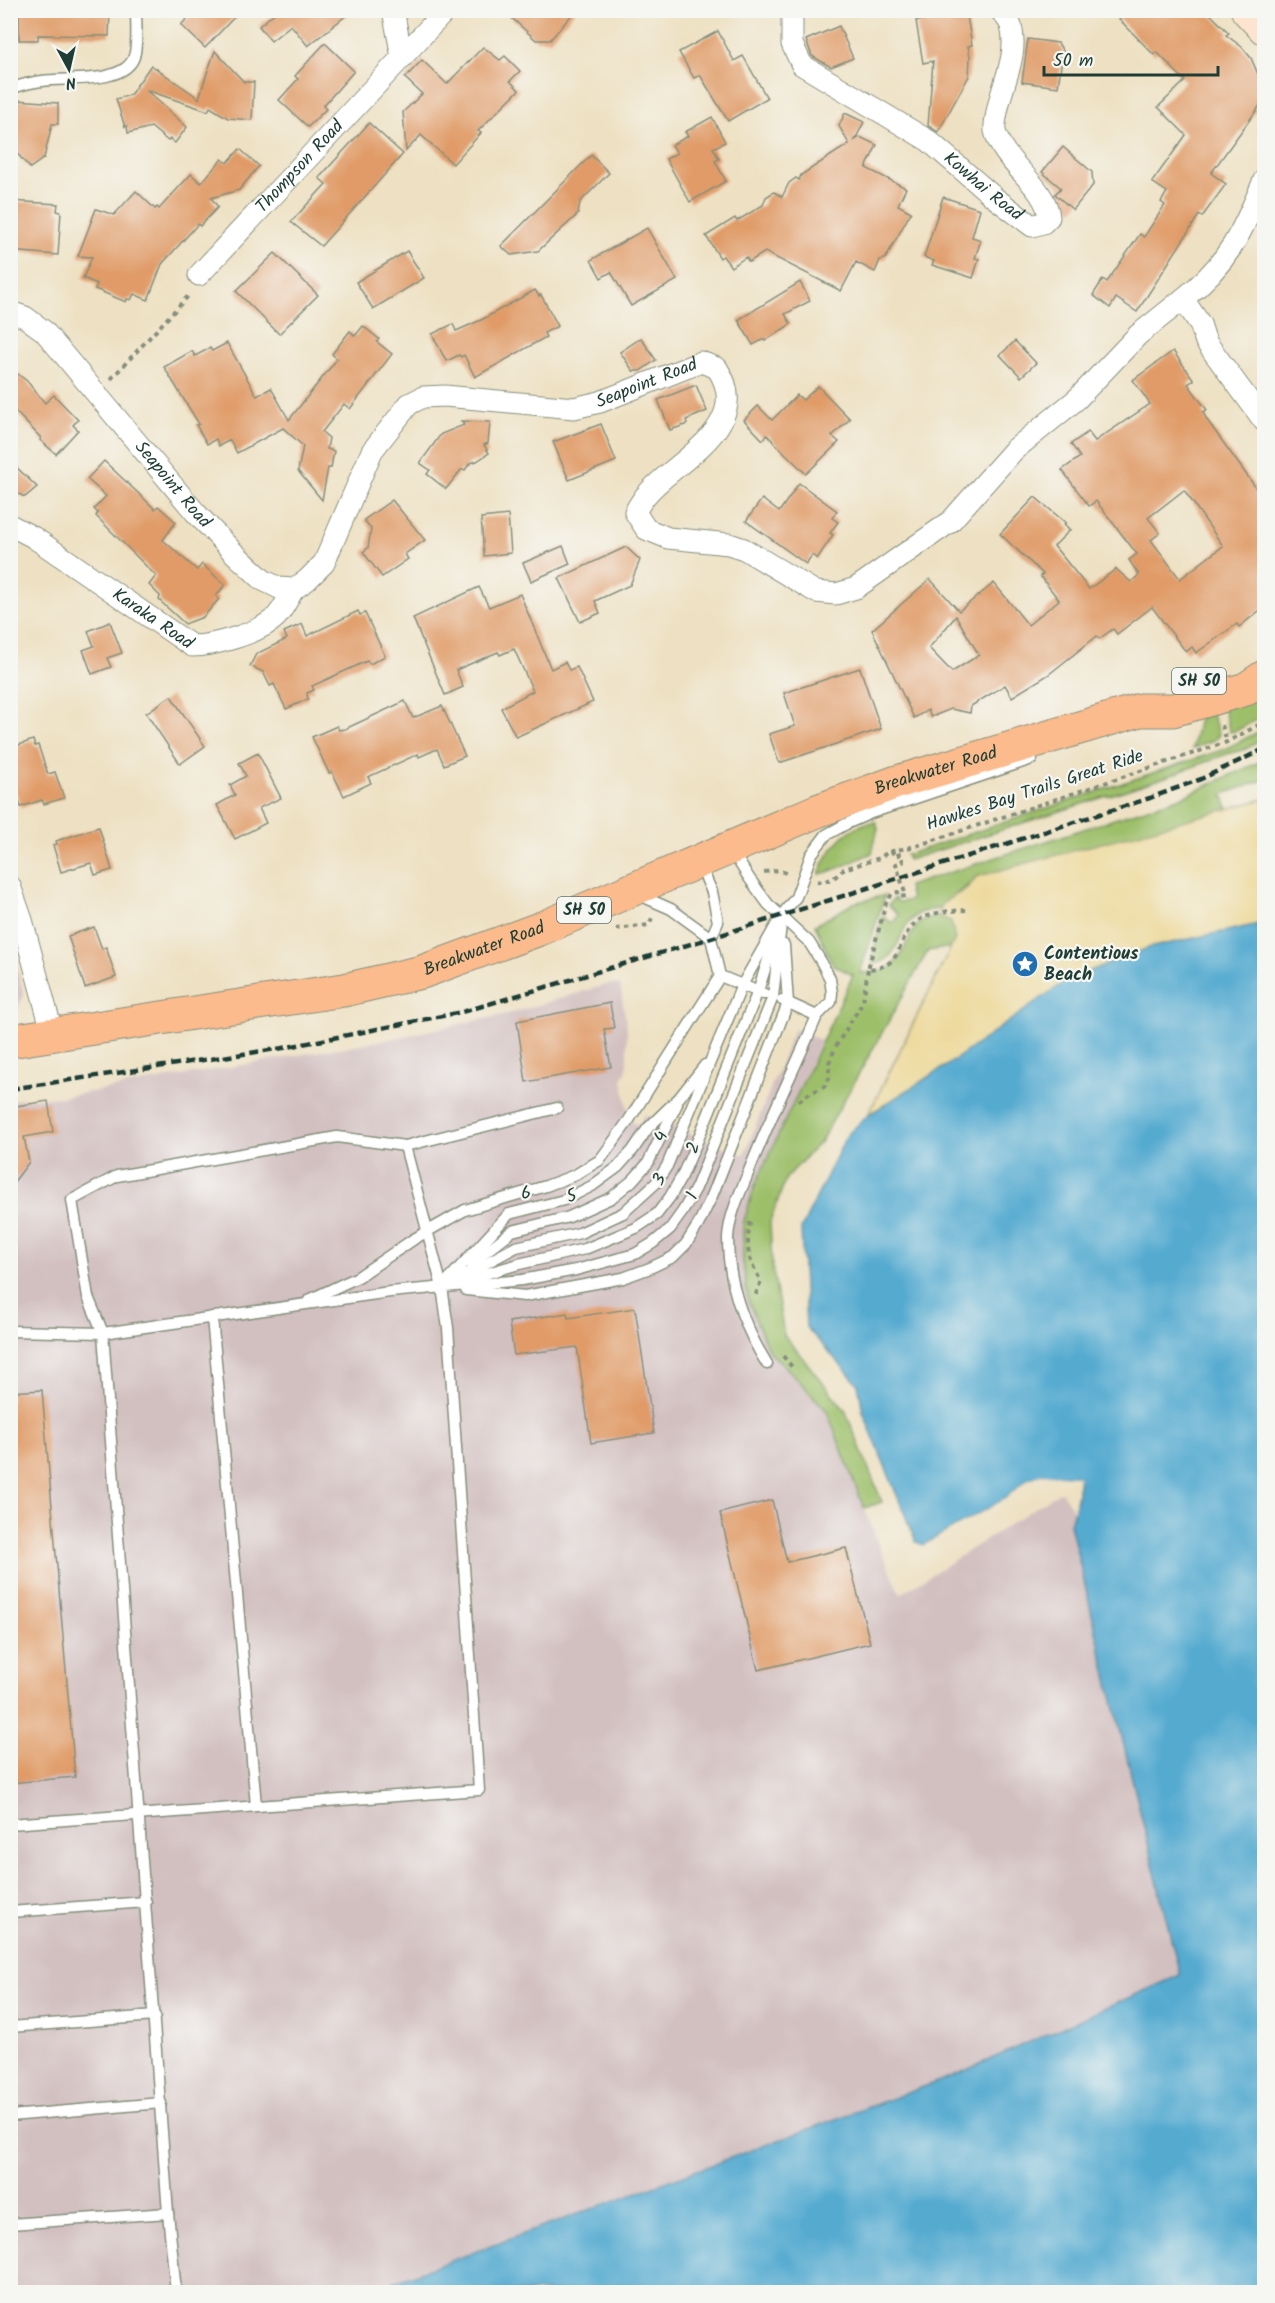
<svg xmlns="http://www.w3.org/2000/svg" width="1275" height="2303" font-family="Kalam,sans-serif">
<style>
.industrial{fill:#d2bfc0}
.green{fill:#9dbf69;stroke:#5e7e4e;stroke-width:1.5}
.sand{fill:#eeda9e;stroke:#868c69;stroke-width:1.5}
.water{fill:#54aad0;stroke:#3a7482;stroke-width:1.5}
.pier{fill:#eee1c3}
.building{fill:#e09b68;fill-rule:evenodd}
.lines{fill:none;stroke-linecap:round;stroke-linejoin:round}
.lane-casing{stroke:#868f7c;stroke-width:13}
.street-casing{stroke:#868f7c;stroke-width:23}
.secondary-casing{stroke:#868f7c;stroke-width:34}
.highway-casing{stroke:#868f7c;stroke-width:35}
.path{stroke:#868f7c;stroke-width:4;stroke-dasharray:4.5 4.5;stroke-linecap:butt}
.lane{stroke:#fff;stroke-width:10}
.street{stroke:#fff;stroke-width:21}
.secondary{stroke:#fde4d1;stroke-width:32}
.highway{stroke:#fbbb8c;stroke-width:33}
.rail{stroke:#1f3d34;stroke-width:4.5;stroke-dasharray:9 4.5;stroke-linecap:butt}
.labels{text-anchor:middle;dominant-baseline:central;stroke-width:4.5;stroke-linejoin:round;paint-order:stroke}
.shield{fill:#f6f6f2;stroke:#60746d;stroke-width:1.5}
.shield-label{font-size:16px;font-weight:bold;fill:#1f3d34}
.street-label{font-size:18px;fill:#1f3d34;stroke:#f6f6f2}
.poi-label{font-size:18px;font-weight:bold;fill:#1f3d34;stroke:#f6f6f2;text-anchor:start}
</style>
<rect width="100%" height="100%" fill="#f6f6f2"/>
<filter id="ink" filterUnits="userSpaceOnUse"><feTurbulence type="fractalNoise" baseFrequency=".0167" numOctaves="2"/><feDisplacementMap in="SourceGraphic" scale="12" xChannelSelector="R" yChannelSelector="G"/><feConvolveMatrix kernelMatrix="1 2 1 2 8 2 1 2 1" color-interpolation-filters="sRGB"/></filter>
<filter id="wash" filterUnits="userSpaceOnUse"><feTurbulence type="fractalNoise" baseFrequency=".008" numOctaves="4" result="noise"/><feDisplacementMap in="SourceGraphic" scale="24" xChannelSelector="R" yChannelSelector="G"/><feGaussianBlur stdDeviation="1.35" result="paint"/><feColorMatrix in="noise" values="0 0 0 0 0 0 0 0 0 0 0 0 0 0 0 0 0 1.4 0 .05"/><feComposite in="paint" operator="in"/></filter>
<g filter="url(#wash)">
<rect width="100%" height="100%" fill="#eee1c3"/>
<g class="industrial">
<path d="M11 944 24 995 13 1018H11Z"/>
<path d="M609 984 620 985 627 1028V1069L622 1079 628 1110 623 1117 639 1125 644 1115 744 1155 794 1029 821 1040 755 1185 743 1224V1262L748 1300 769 1352 783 1364 827 1411 879 1546 901 1594 1061 1491 1074 1511 1070 1524 1180 1975 953 2076 393 2282 397 2292H11V1100L62 1097 395 1038 511 1013Z"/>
</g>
<g class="green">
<path d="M1264 694V715L1236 731 1230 732 1223 707Z"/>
<path d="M1211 712 1219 734 1216 739 1192 749 1199 718Z"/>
<path d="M1264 729V738L1246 749 1227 754 1160 779 908 860 906 855 1225 749Z"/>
<path d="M1264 760V780L1223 794 1228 809 976 877C966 891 949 895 939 909 933 910 925 910 920 913 897 925 901 962 873 964L872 957 883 915 890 922H893L899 915 888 905 895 898 898 902 911 900 908 886 1182 797Z"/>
<path d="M876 822 878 828 872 853C859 858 830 874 819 874 828 850 848 823 876 822Z"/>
<path d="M885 895 860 973C867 972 877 973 884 970 914 959 904 902 951 921L955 938 951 947 928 951 821 1141 786 1178 770 1222 772 1265 784 1335 845 1410 882 1502 864 1508 827 1411 783 1364 769 1352 748 1300 743 1262V1224L755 1185 853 975 833 965 815 925 854 903Z"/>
</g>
<path class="sand" d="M1264 799V923L1148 948 946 1066 868 1115 955 939 951 921 939 916C939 899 955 897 966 889 970 886 973 881 976 877Z"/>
<path class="water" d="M1264 923V2292H397L393 2282 953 2076 1180 1975 1070 1524 1078 1494V1476L1042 1474 1027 1480 1005 1499 924 1545 916 1542 863 1412 858 1384 806 1327 801 1229 847 1135 868 1115 946 1066 1067 980 1148 948Z"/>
<path class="pier" d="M1042 1474 1078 1476 1074 1511 1072 1508 1075 1479 1043 1477 1028 1483 1007 1502 926 1548 921 1547 1005 1499 1027 1480Z"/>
<g id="blocks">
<g class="building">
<path d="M19 10H110L109 36 38 35V40H19Z"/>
<path d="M196 10H241L205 48 181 25Z"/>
<path d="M278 10H353L308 46 291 25 271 41 259 26Z"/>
<path d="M503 10H576L550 40H536Z"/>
<path d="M1129 10H1206L1229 33 1226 35 1242 47 1251 58 1260 79 1262 97 1264 100 1211 173 1226 184 1202 217 1199 215 1137 312 1116 298 1110 308 1093 295 1103 279 1107 282 1140 234 1144 237 1165 205 1161 202 1167 192 1152 182 1186 135 1158 107 1185 81 1157 52 1154 55 1119 19Z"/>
<path d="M956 15 957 18 967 16 972 45 968 46 970 57 969 76 938 132 928 126 933 61 923 63 916 21Z"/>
<path d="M839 26 853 58 831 67 812 56 806 40Z"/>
<path d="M718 31 734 61 743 56 767 98 728 121 700 75 694 78 679 52Z"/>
<path d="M1028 39 1058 43 1063 51 1058 87 1022 82Z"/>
<path d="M325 43 354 71 323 106 326 109 308 127 279 100 298 79 295 76Z"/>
<path d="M483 47 500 60 505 56 520 71 510 81 519 90 478 131 481 133 453 164 421 135 406 151 403 112 422 94 405 78 422 60 447 84Z"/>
<path d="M215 51 244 82H254L252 120 228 118 210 107 208 111 146 90 187 127 175 143 170 139 168 141 151 127 128 133 127 126 125 127 116 99 130 95 151 65 200 99 199 98 207 73Z"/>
<path d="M17 100 58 103V124H52L44 158 30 168 14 150Z"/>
<path d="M845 113 864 122 855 140 860 137 877 145 866 168 906 188 898 205 911 212 885 259 880 260 875 272 856 262 841 291 765 252 749 262 746 257 731 267 723 256 720 258 706 236 735 218 737 221 763 205 766 197 774 192 782 197 789 183 796 178 799 180 801 175 849 144 839 126Z"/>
<path d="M712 117 725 142 713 148 719 159 715 161 726 181 690 202 666 159 677 153 672 145 688 136 685 132Z"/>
<path d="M369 123 403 154 321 246 291 222 326 184 319 178Z"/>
<path d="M1063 147 1092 172 1093 185 1073 210 1055 194 1061 188 1042 172Z"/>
<path d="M240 149 259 166 239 190 211 198 218 207 200 226 198 224 162 264 148 300 134 294 131 300 127 299 126 302 95 289 97 284 83 278 92 257 78 256 96 209 114 215 136 191 155 209 157 207 159 209 191 174 201 183 222 159 227 163Z"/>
<path d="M591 155 609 173 580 202 578 214 538 251 511 255 501 246Z"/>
<path d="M943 197 980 209 972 237 981 240 975 258 979 259 973 278 932 265 934 261 924 257Z"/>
<path d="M10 201 58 204 57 211 61 212 58 255 10 251Z"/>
<path d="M647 228 677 280 631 306 611 272 601 278 591 260Z"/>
<path d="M407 251 424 278 373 309 356 282Z"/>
<path d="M275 253 318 295 279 334 236 291Z"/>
<path d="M800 282 810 301 785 314 791 324 765 341 764 339 753 345 738 320Z"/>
<path d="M535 290 539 296 541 295 558 326 544 333 546 337 475 377 464 355 461 357 459 355 447 361 443 355 432 334 453 324 456 331 481 320Z"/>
<path d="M363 326 379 339 377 342 392 354 350 409 344 404 322 432 329 438 327 449 334 451 331 468H328L322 500 298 471 303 446 283 428 237 453 230 440 219 446 216 439 207 444 196 425 199 424 164 367 192 351 195 356 210 348 212 351 227 343 257 396 271 388 289 420 337 359 332 354 350 331 355 336Z"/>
<path d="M641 338 656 360 640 371H633L620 352Z"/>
<path d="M1015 341 1036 363 1021 377 1000 355Z"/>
<path d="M1173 351 1194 380 1188 384 1207 410 1203 412 1207 420 1264 499V607L1239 627 1237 624 1196 653 1192 647 1186 652 1152 607 1117 634 1113 629 1099 639 1097 636 1048 675 1012 697 1005 685 971 706 970 713 951 709 931 717 928 710 914 718 872 630 930 579 959 611 994 583 1028 625 1059 600 1040 576 1043 574 1000 534 1035 497 1066 523 1064 524 1070 530 1054 546 1089 589 1116 569 1131 582 1139 575 1129 560 1137 554 1096 501 1089 506 1062 470 1080 457 1071 444 1088 432 1095 441 1150 404 1133 380ZM1184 490 1223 546 1180 579 1151 540 1160 533 1148 518ZM956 616 979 655 952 672 929 648Z"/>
<path d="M10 368 27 381 45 403 54 395 78 420 73 425 78 430 56 454 40 440 41 438 10 406Z"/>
<path d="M696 385 707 411 686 420 687 423 685 425 670 430 658 400Z"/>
<path d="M818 386 850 419 832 436 839 442 806 474 767 435 763 440 744 420 758 406 772 420 797 395 803 400Z"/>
<path d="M461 421 490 422 488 443 484 445 489 453 477 461 470 463 465 470H461L446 489 427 474 430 470 420 463 441 434 464 425Z"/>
<path d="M601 424 616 461 569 480 553 442Z"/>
<path d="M10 461 37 487 25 497 10 490Z"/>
<path d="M104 461 155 509 158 506 176 522 163 540 197 570 202 564 225 585 216 596 219 599 203 617 185 624 159 600 160 596 149 585 156 576 96 516 98 513 94 509 106 496 87 479Z"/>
<path d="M799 483 837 511 832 518 838 522 830 533 833 535 817 559 812 555 806 564 746 521 762 499 779 512Z"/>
<path d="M392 500 425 540 405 554 408 559 382 577 363 552 368 548 371 529 364 520Z"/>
<path d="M508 515 511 553 484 556 481 518Z"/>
<path d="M563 546 570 564 531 581 523 563Z"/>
<path d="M626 547 640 560 630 585 595 601 600 613 580 622 559 578Z"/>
<path d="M479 587 489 607 520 594 551 669 565 662 569 670 577 667 593 702 516 737 501 708 533 691 514 649 500 655 498 652 456 670 463 687 445 695 413 618Z"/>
<path d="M358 611 360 615 365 613 385 656 370 664 367 661 312 686 314 690 307 693 308 699 286 709 274 684 270 686 263 672 250 666 256 654 287 639 284 632 302 624 307 636Z"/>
<path d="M110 622 122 653 107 658 111 667 92 674 83 650 94 646 88 631Z"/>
<path d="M860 668 881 729 779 763 769 734 795 726 784 693Z"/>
<path d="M171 696 205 746 180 764 146 713Z"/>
<path d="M405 701 413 718 442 706 465 756 444 765 437 749 419 757 418 754 368 777 371 783 344 796 332 772 329 773 312 737 337 726 339 730 345 729Z"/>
<path d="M33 740 35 746 38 745 48 774 55 772 64 798 44 804 42 800 21 807 10 777V748Z"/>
<path d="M258 753 281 798 259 808 266 823 235 839 217 805 235 795 230 785 246 776 239 763Z"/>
<path d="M99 827 112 870 95 875 91 863 61 872 53 845 57 844 56 841Z"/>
<path d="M94 927 102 949 106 947 116 977 85 988 68 936Z"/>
<path d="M610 1003 614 1028 604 1029 611 1067 526 1082 517 1021Z"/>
<path d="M48 1101 53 1132 24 1137 29 1162 10 1187V1107Z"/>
<path d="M635 1308 654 1433 591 1443 577 1347 514 1355 509 1322 567 1313 568 1318Z"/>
<path d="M42 1390 75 1777 10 1783V1392Z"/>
<path d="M772 1500 787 1562 846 1548 870 1643 758 1670 720 1513Z"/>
</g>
</g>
</g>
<g filter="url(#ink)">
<use href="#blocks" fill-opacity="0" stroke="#868f7c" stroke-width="1.5"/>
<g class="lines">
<defs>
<g id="lane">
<path d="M10 89C21 85 31 82 42 81 66 77 124 85 134 57 138 43 136 25 136 10"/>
<path d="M732 851 749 878 768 904 809 942 822 963 830 979 832 993 831 1002 817 1016C794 1070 768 1122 747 1176 739 1195 729 1217 728 1238 728 1283 744 1327 767 1364"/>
<path d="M700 865 712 892 718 922 711 938"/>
<path d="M637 894 671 909 711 938 720 976 764 994"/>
<path d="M782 1000 817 1016"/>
<path d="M470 1264 512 1231 569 1217 611 1198 632 1181 648 1163 677 1104"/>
<path d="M448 1280 509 1214 564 1200 592 1186 618 1167 633 1150 648 1128 679 1098 705 1065"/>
<path d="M464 1280 519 1264 585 1249 636 1228 657 1214 670 1197 682 1176 699 1137 758 991 775 938"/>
<path d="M447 1284 516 1247 580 1233 623 1213 656 1183 667 1166 742 985 782 915 796 897 811 855 826 835 846 824 871 813 1032 759"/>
<path d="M466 1290 525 1296 623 1278 650 1268 673 1257 686 1244 698 1225 712 1196 788 1003 784 945"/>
<path d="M309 1300 358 1277 414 1239 465 1210 546 1186 575 1175 600 1160 629 1120 720 976"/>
<path d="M212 1317 256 1805"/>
<path d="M10 1331 103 1333 390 1292 522 1280 576 1270 635 1254 653 1243 670 1229 683 1211 696 1188 773 997 782 915"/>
<path d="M10 1824 479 1790 448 1328 442 1287 405 1146"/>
<path d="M10 1912 146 1902"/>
<path d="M10 2027 155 2016"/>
<path d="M10 2116 161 2103"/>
<path d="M168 2213 176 2292"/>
<path d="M10 2224 168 2213 103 1333 88 1297 72 1200 117 1176 337 1137 405 1146 557 1108"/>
</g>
<g id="street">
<path d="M393 10 402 57"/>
<path id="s1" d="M792 10V44L802 65 929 141 995 198 1032 226 1043 223 1049 217C1046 185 1003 164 995 131 994 126 996 118 997 112 1002 84 1019 55 1011 26 1009 20 1004 15 1000 10"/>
<path d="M1264 180C1243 231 1228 264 1183 299L1200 324 1206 342 1264 421"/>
<path id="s2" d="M199 275 446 10"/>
<path id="s3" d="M10 312 25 317 44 331 195 512 233 552 263 580 279 588 294 589 307 580 324 563 372 451 409 404 423 397 445 396 574 408 600 402 701 362 717 368C755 425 678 459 648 493 643 498 639 505 635 512L646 529 668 538 729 544 744 549 816 592 836 594 856 588 950 522 1014 450 1077 399 1138 335 1183 299"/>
<path id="s4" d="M10 525 33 537 192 646C213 646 260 633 276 617 283 610 288 598 294 589"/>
<path d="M10 886 22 920 53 1035"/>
</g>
<path id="secondary" d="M1247 10 1264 28"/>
<g id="highway">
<path id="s5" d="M10 1041 344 990 422 972 542 928 817 811 897 782 1140 710H1173L1246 689 1264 677"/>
</g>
</defs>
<use href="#lane" class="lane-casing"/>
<use href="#street" class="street-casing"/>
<use href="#secondary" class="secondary-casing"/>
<use href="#highway" class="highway-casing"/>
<g class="path">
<path d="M111 379 190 294"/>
<path d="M1222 725 1227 742"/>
<path d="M892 850 894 856 901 854 903 862 896 864 906 896 900 897 898 892 892 894 886 903 868 969C907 967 894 938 918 921 932 911 951 911 968 910"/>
<path d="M764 872 778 870 789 874"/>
<path d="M817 881 822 882 834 878 844 869 880 858 888 852 916 846 1227 742 1264 722"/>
<path d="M616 929 649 925 652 918"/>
<path d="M799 1101 810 1093 824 1087 829 1079V1063L836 1046 863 1002 868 969"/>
<path d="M750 1222C746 1248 747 1258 761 1281L755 1297"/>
<path d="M783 1356 793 1368"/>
</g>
<use href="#lane" class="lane"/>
<use href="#street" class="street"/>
<use href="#secondary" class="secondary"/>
<use href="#highway" class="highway"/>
<path class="rail" d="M10 1089 283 1048 462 1012 711 938 1150 798 1201 779 1264 749"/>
</g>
</g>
<defs>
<symbol id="sight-disc" viewBox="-11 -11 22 22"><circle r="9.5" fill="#1f6fb2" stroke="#f6f6f2"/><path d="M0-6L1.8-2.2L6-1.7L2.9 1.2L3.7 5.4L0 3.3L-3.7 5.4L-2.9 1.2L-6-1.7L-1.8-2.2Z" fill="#fff"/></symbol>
</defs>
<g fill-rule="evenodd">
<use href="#sight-disc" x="1010" y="949" width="30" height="30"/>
</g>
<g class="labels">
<g class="shield">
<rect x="1172" y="668" width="54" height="26" rx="4.5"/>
<rect x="557" y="897" width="54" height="26" rx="4.5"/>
</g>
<g class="shield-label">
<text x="1199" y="681">SH 50</text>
<text x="584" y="910">SH 50</text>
</g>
<g class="street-label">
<text stroke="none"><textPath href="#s2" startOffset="148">Thompson Road</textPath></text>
<text stroke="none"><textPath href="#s1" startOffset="276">Kowhai Road</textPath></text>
<text stroke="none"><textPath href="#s3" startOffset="870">Seapoint Road</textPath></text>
<text stroke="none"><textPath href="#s3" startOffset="240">Seapoint Road</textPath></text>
<text stroke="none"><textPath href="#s4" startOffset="171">Karaka Road</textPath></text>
<text stroke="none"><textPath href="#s5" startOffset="970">Breakwater Road</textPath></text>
<text transform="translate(1035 791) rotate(-18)">Hawkes Bay Trails Great Ride</text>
<text stroke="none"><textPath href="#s5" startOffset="484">Breakwater Road</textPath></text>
<text transform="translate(662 1137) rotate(-68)">4</text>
<text transform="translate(694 1148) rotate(-68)">2</text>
<text transform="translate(660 1180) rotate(-59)">3</text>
<text transform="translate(526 1194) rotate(-13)">6</text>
<text transform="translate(693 1196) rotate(-66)">1</text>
<text transform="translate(572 1197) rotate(-23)">5</text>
</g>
<g class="poi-label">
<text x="1044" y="954">Contentious<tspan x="1044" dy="21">Beach</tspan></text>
</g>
</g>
<rect width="1275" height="2303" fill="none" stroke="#f6f6f2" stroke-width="36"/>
<g transform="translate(69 69) rotate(172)" stroke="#f6f6f2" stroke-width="4.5" paint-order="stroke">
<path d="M0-4.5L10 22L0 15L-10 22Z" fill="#1f3d34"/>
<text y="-9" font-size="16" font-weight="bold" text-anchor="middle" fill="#1f3d34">N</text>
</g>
<path d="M1044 66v9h174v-9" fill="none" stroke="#1f3d34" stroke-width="3"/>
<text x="1053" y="66" font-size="18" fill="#1f3d34" stroke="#f6f6f2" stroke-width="4.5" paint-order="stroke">50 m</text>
</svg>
